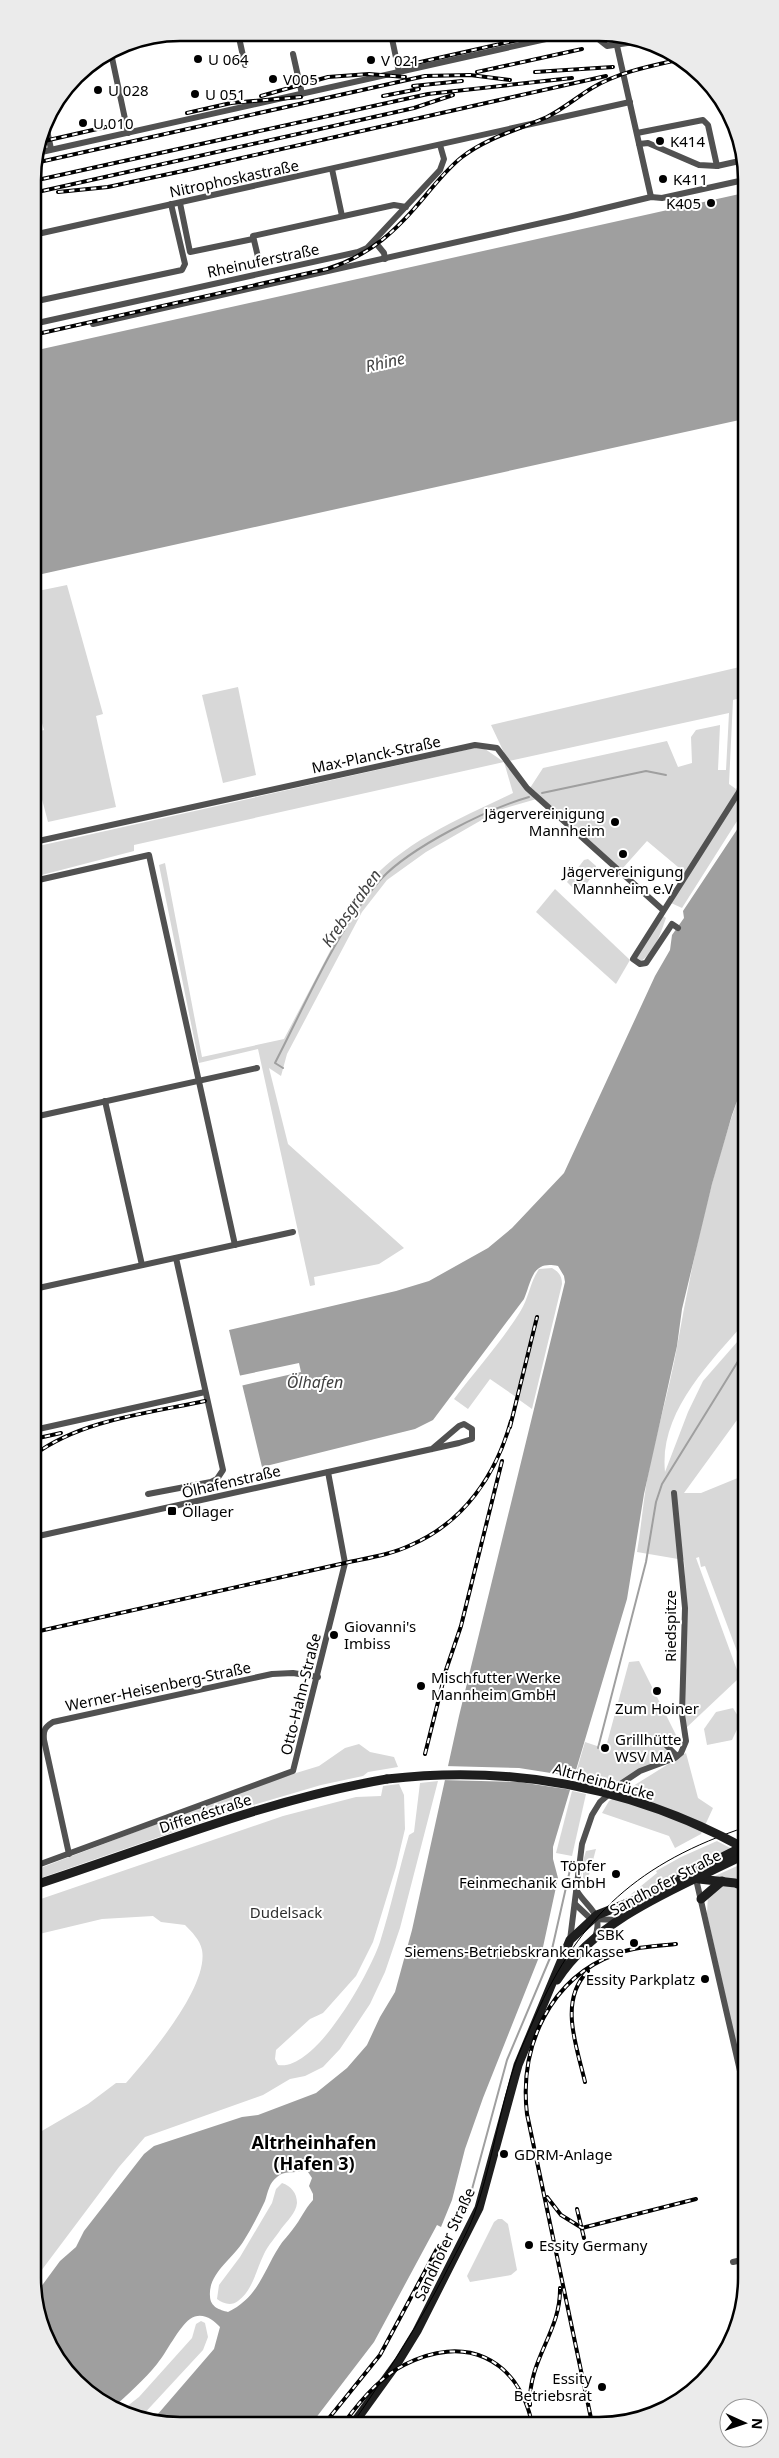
<svg xmlns="http://www.w3.org/2000/svg" width="779" height="2458" font-family="'Noto Sans',sans-serif">
<style>
.green{fill:#d8d8d8;fill-rule:evenodd}
.water{fill:#9f9f9f;fill-rule:evenodd}
.pier{fill:#fff}
.lines{fill:none;stroke-linecap:round;stroke-linejoin:round}
.stream{stroke:#9f9f9f;stroke-width:2}
.street{stroke:#515151;stroke-width:6}
.secondary{stroke:#1e1e1e;stroke-width:9}
.tram{stroke:#000;stroke-width:1}
.rail-casing{stroke:#000;stroke-width:4}
.rail{stroke:#fff;stroke-width:2;stroke-dasharray:5.5;stroke-linecap:butt}
.secondary-bridge{stroke:#1e1e1e;stroke-width:9}
.poi-dot{fill:#000;stroke:#fff;stroke-width:2}
.labels{text-anchor:middle;dominant-baseline:central;stroke-width:4;stroke-linejoin:round;paint-order:stroke}
.poi-label{font-size:15px;fill:#000;stroke:#fff;text-anchor:start}
.street-label{font-size:15px;fill:#000;stroke:#fff}
.park-label{font-size:15px;fill:#2f2f2f;stroke:#fff}
.water-label{font-size:16px;font-style:italic;fill:#404040;stroke:#fff}
.quarter-label{font-size:18px;font-weight:bold;fill:#000;stroke:#fff}
.rim{fill:none;stroke:#000;stroke-width:2.5}
</style>
<rect width="100%" height="100%" fill="#fff"/>
<g class="green">
<path d="M67 585 103 714 96 716 116 807 48 822 33 765V733L44 730 33 692V592Z"/>
<path d="M744 666V697L733 700 729 784 736 789 744 777V810L682 908 671 903 687 878 684 872 647 841 622 869 540 798 499 810 426 852 387 880 362 912 287 1054 281 1076 269 1068 288 1144 404 1248 379 1264 314 1277 315 1285 310 1286 258 1049 199 1063 159 865 165 863 202 1057 284 1039 362 890C401 842 459 819 513 793L504 762 134 845V851L34 877V847L475 748 485 749 504 762 508 761 491 725ZM729 713 726 770H718L720 725 696 730 691 737 692 763 678 767 667 741 543 768 530 788 509 761Z"/>
<path d="M238 687 256 775 223 783 202 695Z"/>
<path d="M588 859 596 866V870L581 892H577L567 882 584 860Z"/>
<path d="M555 889 630 960 616 984 536 912Z"/>
<path d="M663 916 666 918C661 932 654 955 639 962L634 959Z"/>
<path d="M745 1079V1322C709 1364 659 1412 665 1472L688 1412 703 1381 745 1333V1409L684 1493H701L745 1475V1651L738 1654 705 1566 701 1567 699 1557 696 1558 737 1670 738 1679 686 1728C683 1672 688 1616 684 1560L637 1552C641 1528 643 1504 647 1480 655 1436 669 1392 677 1347 693 1256 713 1165 745 1079Z"/>
<path d="M552 1268C559 1272 562 1276 562 1284L532 1409 518 1399 538 1319 536 1318 516 1397 490 1379 468 1409 454 1399C476 1370 501 1342 520 1312 529 1298 530 1282 539 1269Z"/>
<path d="M639 1661 677 1737 666 1747 669 1757 615 1785 575 1776 585 1742 597 1746 607 1743 629 1662Z"/>
<path d="M733 1708 741 1721 732 1740 707 1745 704 1729 716 1712Z"/>
<path d="M359 1744 370 1752 394 1757 398 1767 368 1772 363 1776 321 1785 243 1808 35 1880V1870L270 1781 319 1766 345 1748Z"/>
<path d="M686 1753 698 1798 713 1808 701 1834 675 1848 669 1836 602 1813 609 1801Z"/>
<path d="M438 1781 400 1928 385 1972 370 2004 340 2049 323 2067 305 2076 290 2079 263 2095 145 2137 119 2167 35 2279V2135L88 2104 116 2083H126C149 2057 209 1986 202 1950 200 1940 192 1932 185 1925L161 1922 153 1916 102 1919 35 1935V1901L283 1816 356 1797 381 1796 383 1786 399 1784 404 1795 405 1829 396 1867 373 1942 356 1976 323 2013 310 2019 276 2050 275 2059 278 2065C316 2072 370 1972 380 1942 391 1907 399 1870 409 1835L414 1832 420 1783Z"/>
<path d="M572 1791 586 1794 572 1856 556 1853Z"/>
<path d="M717 1841 732 1849 648 1891 644 1888 630 1895 657 1873 656 1871 681 1857Z"/>
<path d="M596 1849 586 1886H583V1861L586 1851Z"/>
<path d="M746 1862V1884L715 1876Z"/>
<path d="M725 1885 746 1891V2046L737 2048 707 1914 708 1893Z"/>
<path d="M282 2183C291 2186 297 2193 297 2203 296 2213 287 2221 281 2229 276 2237 268 2245 264 2254 256 2270 253 2290 238 2301 232 2306 223 2304 217 2299L219 2285 240 2257 272 2203 276 2189Z"/>
<path d="M498 2219H502L508 2224 517 2270 511 2275 470 2282 467 2276 494 2222Z"/>
<path d="M201 2321 205 2323 208 2337 203 2350 140 2418 121 2411 139 2397 192 2338 196 2324Z"/>
</g>
<g class="water">
<path d="M744 193V419L33 576V351Z"/>
<path d="M744 819 745 1079 732 1115 712 1184 682 1309 677 1346 644 1494 627 1599 553 1847V1859L558 1878 543 1947 483 2098 465 2149 452 2200 441 2227 437 2225 374 2342 312 2423 151 2422 214 2349 220 2327C213 2319 201 2311 190 2319 178 2328 167 2352 157 2364 144 2380 128 2394 113 2408L107 2406 76 2382 48 2343 35 2306V2295L60 2261 76 2247 84 2231 144 2154 154 2146 242 2117 258 2115 316 2093 347 2068 367 2045 380 2017 395 1992 412 1930 459 1716 565 1282 564 1276 558 1266C532 1260 532 1280 524 1299L433 1420 415 1429 262 1467 229 1330 396 1291 429 1281 488 1248 512 1228 564 1173 655 976 670 950 672 935 684 918 683 911ZM306 2169 312 2178 309 2186 313 2194V2200C304 2210 301 2219 293 2229 289 2235 283 2240 279 2247 263 2272 258 2298 228 2312 220 2310 210 2307 210 2296 208 2274 232 2259 243 2242 251 2229 259 2214 265 2201 268 2192 269 2183 277 2177 286 2169 297 2175 306 2169Z"/>
</g>
<g class="pier">
<path d="M299 1363 301 1372 240 1386 238 1376Z"/>
<path d="M444 1766 519 1768 576 1777 572 1790 519 1782 441 1780Z"/>
</g>
<g class="lines">
<g class="stream">
<path d="M542 793 646 771 666 775"/>
<path d="M283 1068 275 1063C305 1005 338 927 381 879 411 847 487 809 529 797"/>
<path d="M598 1748 646 1562 656 1502 662 1484 745 1350"/>
<path d="M468 2204 507 2060 550 1958 572 1861"/>
</g>
<g class="street">
<path d="M238 33 245 65"/>
<path d="M391 34 399 72"/>
<path d="M593 35 607 46 641 41"/>
<path d="M617 46 651 197"/>
<path d="M111 53 128 133"/>
<path d="M293 54 302 94"/>
<path d="M45 121 51 149"/>
<path d="M637 133 703 120 708 125 717 166 744 160"/>
<path d="M639 144 648 143 699 165 717 166"/>
<path d="M37 153 564 35"/>
<path d="M332 169 342 216"/>
<path d="M180 203 190 252 253 239"/>
<path d="M33 235 630 102"/>
<path d="M375 242 384 253 385 259"/>
<path d="M259 261 253 236 394 205 406 207"/>
<path d="M37 301 182 270 185 264 171 204"/>
<path d="M33 324 358 252 367 248 440 170 444 159 440 145"/>
<path d="M93 324 568 217 651 197 662 198 744 180"/>
<path d="M34 842 475 745 497 748 527 788 663 910"/>
<path d="M34 881 149 855 235 1245"/>
<path d="M678 928 672 924 646 963 640 964 633 959 744 784"/>
<path d="M105 1101 142 1265"/>
<path d="M34 1117 257 1068"/>
<path d="M34 1289 293 1232"/>
<path d="M34 1430 205 1392"/>
<path d="M148 1494 211 1482 217 1479 223 1470 176 1258"/>
<path d="M34 1537 459 1443 472 1439V1429L464 1424 459 1426 432 1449"/>
<path d="M667 1746 677 1756"/>
<path d="M69 1854 44 1740C43 1730 45 1727 53 1722L272 1674 293 1673 318 1677"/>
<path d="M35 1866 293 1771 345 1563 328 1472"/>
<path d="M696 1879 746 2097"/>
<path d="M577 1891C588 1909 604 1913 595 1937"/>
<path d="M575 1904 591 1919 619 1920"/>
<path d="M570 1940 582 1844 592 1815 600 1802 622 1783 640 1771 675 1758 681 1753 686 1741 682 1714 685 1608 674 1493"/>
<path d="M733 2262 746 2259"/>
</g>
<g class="secondary">
<path d="M699 1879 735 1883 746 1887"/>
<path d="M35 1885C152 1847 265 1800 387 1779"/>
<path d="M701 1899 722 1881"/>
<path d="M557 1980C599 1916 680 1887 746 1854"/>
<path d="M354 2423 398 2362 417 2331 479 2208 518 2065 570 1940 597 1915 648 1895 746 1845"/>
</g>
<path class="tram" d="M353 2423C386 2375 417 2327 444 2276 454 2256 466 2236 474 2215 490 2171 497 2124 510 2080 516 2058 526 2038 535 2017 580 1915 640 1862 746 1827"/>
<defs>
<g id="rail">
<path d="M602 35 638 45 663 49"/>
<path d="M407 65 540 35"/>
<path d="M477 72 582 49"/>
<path d="M535 72 613 67"/>
<path d="M413 86 462 81"/>
<path d="M261 96 328 77 369 74 405 77"/>
<path d="M383 96 419 89"/>
<path d="M187 113 231 103 301 97"/>
<path d="M40 142 106 127"/>
<path d="M35 163 425 76 470 75 510 80"/>
<path d="M33 181 428 94 572 78"/>
<path d="M58 192 108 187 197 168 606 76"/>
<path d="M33 193 414 108 453 95"/>
<path d="M33 335 327 269C371 255 397 230 426 195 437 182 448 168 462 157 488 137 518 130 547 117 563 109 577 97 592 88 619 72 651 66 682 59"/>
<path d="M510 1427 537 1317"/>
<path d="M34 1439 61 1433"/>
<path d="M34 1455C81 1420 149 1413 205 1401"/>
<path d="M35 1632 345 1563C367 1558 390 1555 411 1545 464 1522 496 1475 511 1421"/>
<path d="M425 1754 446 1670 461 1626 502 1461"/>
<path d="M585 2082C577 2047 558 2001 588 1971"/>
<path d="M547 2197 561 2215 582 2228 696 2199"/>
<path d="M577 2209 584 2238"/>
<path d="M530 2405C528 2359 561 2332 560 2288"/>
<path d="M325 2423 380 2355 438 2247"/>
<path d="M344 2423C360 2401 380 2377 404 2365 464 2334 517 2357 532 2423"/>
<path d="M592 2423 527 2114C519 2046 550 1978 616 1954 634 1947 656 1946 676 1944"/>
</g>
</defs>
<use href="#rail" class="rail-casing"/>
<use href="#rail" class="rail"/>
<path class="secondary-bridge" d="M387 1779C515 1764 633 1787 746 1849"/>
</g>
<g class="poi-dot">
<circle cx="198" cy="59" r="5"/>
<circle cx="371" cy="60" r="5"/>
<circle cx="273" cy="79" r="5"/>
<circle cx="98" cy="90" r="5"/>
<circle cx="195" cy="94" r="5"/>
<circle cx="83" cy="123" r="5"/>
<circle cx="660" cy="141" r="5"/>
<circle cx="663" cy="179" r="5"/>
<circle cx="711" cy="203" r="5"/>
<circle cx="615" cy="822" r="5"/>
<circle cx="623" cy="854" r="5"/>
<rect x="167" y="1506" width="10" height="10" rx="2.5"/>
<circle cx="334" cy="1635" r="5"/>
<circle cx="421" cy="1686" r="5"/>
<circle cx="657" cy="1691" r="5"/>
<circle cx="605" cy="1748" r="5"/>
<circle cx="616" cy="1874" r="5"/>
<circle cx="634" cy="1943" r="5"/>
<circle cx="705" cy="1979" r="5"/>
<circle cx="504" cy="2154" r="5"/>
<circle cx="529" cy="2245" r="5"/>
<circle cx="602" cy="2387" r="5"/>
</g>
<g class="labels">
<g class="poi-label">
<text x="208" y="59">U 064</text>
<text x="381" y="60">V 021</text>
<text x="283" y="79">V005</text>
<text x="108" y="90">U 028</text>
<text x="205" y="94">U 051</text>
<text x="93" y="123">U 010</text>
<text x="670" y="141">K414</text>
<text x="673" y="179">K411</text>
<text x="701" y="203" text-anchor="end">K405</text>
<text x="605" y="813" text-anchor="end">Jägervereinigung<tspan x="605" dy="17">Mannheim</tspan></text>
<text x="623" y="871" text-anchor="middle">Jägervereinigung<tspan x="623" dy="17">Mannheim e.V</tspan></text>
<text x="182" y="1511">Öllager</text>
<text x="344" y="1626">Giovanni's<tspan x="344" dy="17">Imbiss</tspan></text>
<text x="431" y="1677">Mischfutter Werke<tspan x="431" dy="17">Mannheim GmbH</tspan></text>
<text x="657" y="1708" text-anchor="middle">Zum Hoiner</text>
<text x="615" y="1739">Grillhütte<tspan x="615" dy="17">WSV MA</tspan></text>
<text x="606" y="1865" text-anchor="end">Töpfer<tspan x="606" dy="17">Feinmechanik GmbH</tspan></text>
<text x="624" y="1934" text-anchor="end">SBK<tspan x="624" dy="17">Siemens-Betriebskrankenkasse</tspan></text>
<text x="695" y="1979" text-anchor="end">Essity Parkplatz</text>
<text x="514" y="2154">GDRM-Anlage</text>
<text x="539" y="2245">Essity Germany</text>
<text x="592" y="2378" text-anchor="end">Essity<tspan x="592" dy="17">Betriebsrat</tspan></text>
</g>
<g class="street-label">
<text transform="translate(234 178) rotate(-12)">Nitrophoskastraße</text>
<text transform="translate(263 260) rotate(-12)">Rheinuferstraße</text>
<text transform="translate(376 754) rotate(-12)">Max-Planck-Straße</text>
<text transform="translate(231 1481) rotate(-13)">Ölhafenstraße</text>
<text transform="translate(670 1626) rotate(-90)">Riedspitze</text>
<text transform="translate(158 1686) rotate(-12)">Werner-Heisenberg-Straße</text>
<text transform="translate(300 1694) rotate(-76)">Otto-Hahn-Straße</text>
<text transform="translate(604 1781) rotate(15)">Altrheinbrücke</text>
<text transform="translate(205 1813) rotate(-18)">Diffenéstraße</text>
<text transform="translate(665 1882) rotate(-28)">Sandhofer Straße</text>
<text transform="translate(444 2244) rotate(-65)">Sandhofer Straße</text>
</g>
<g class="park-label">
<text x="286" y="1912">Dudelsack</text>
</g>
<g class="water-label">
<text transform="translate(385 362) rotate(-13)">Rhine</text>
<text transform="translate(351 908) rotate(-55)">Krebsgraben</text>
<text x="315" y="1382">Ölhafen</text>
</g>
<g class="quarter-label">
<text x="314" y="2142">Altrheinhafen<tspan x="314" dy="21">(Hafen 3)</tspan></text>
</g>
</g>
<path d="M0 0H779V2458H0ZM180 41H599A139 139 0 0 1 738 180V2278A139 139 0 0 1 599 2417H180A139 139 0 0 1 41 2278V180A139 139 0 0 1 180 41Z" fill="#ebebeb" fill-rule="evenodd"/>
<path class="rim" d="M180 41H599A139 139 0 0 1 738 180V2278A139 139 0 0 1 599 2417H180A139 139 0 0 1 41 2278V180A139 139 0 0 1 180 41Z"/>
<g transform="translate(744 2423) rotate(93)"><circle r="24" fill="#ffffff" stroke="#999999"/>
<path d="M0-4L9 19L0 12L-9 19Z" fill="#000000"/>
<text y="-8" font-size="14" font-weight="bold" text-anchor="middle" fill="#000000">N</text>
</g>
</svg>
